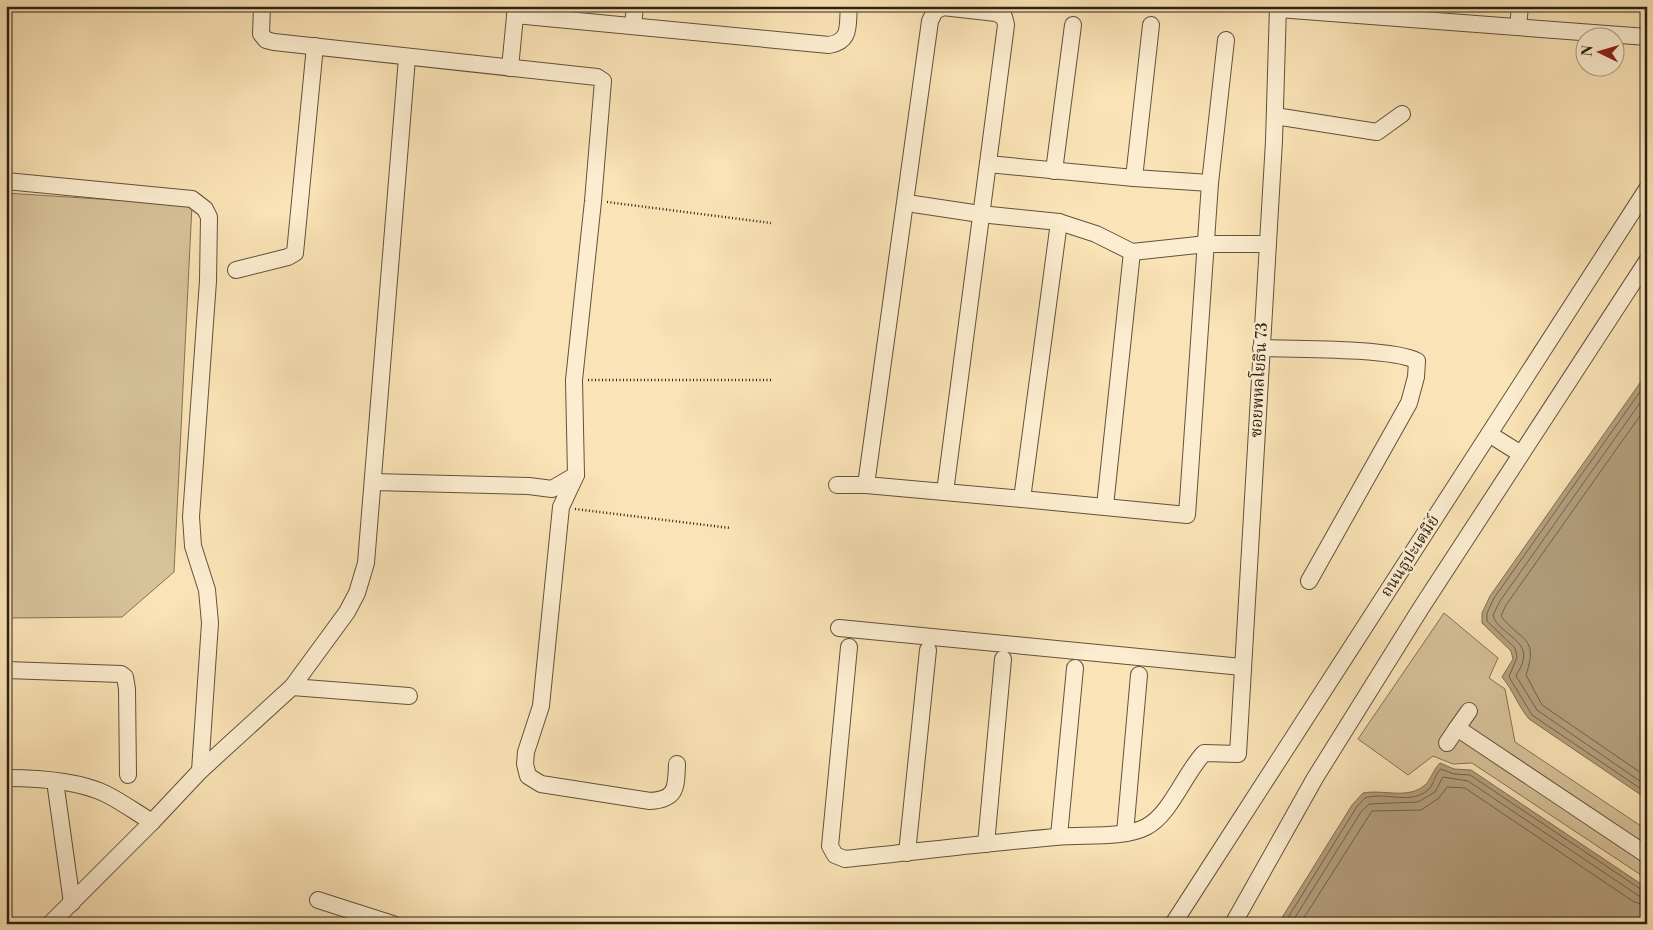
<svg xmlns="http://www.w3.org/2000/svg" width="1653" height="930" font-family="'Libre Bodoni','Noto Serif Thai',serif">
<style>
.green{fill:#d7c29a;stroke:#827257}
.water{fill:#b5a17f;stroke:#7f6e54}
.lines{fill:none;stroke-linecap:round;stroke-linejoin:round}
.shore{stroke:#72624a;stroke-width:1}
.minor-casing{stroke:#61523c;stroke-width:18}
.path{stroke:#2e2214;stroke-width:2.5;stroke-dasharray:1 2.5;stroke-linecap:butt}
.minor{stroke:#fcedd0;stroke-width:16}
.labels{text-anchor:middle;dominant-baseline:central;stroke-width:4.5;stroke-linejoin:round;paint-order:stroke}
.street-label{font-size:16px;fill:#2e2214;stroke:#fcedd0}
</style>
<rect width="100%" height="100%" fill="#fae3b6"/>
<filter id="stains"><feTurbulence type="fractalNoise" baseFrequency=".004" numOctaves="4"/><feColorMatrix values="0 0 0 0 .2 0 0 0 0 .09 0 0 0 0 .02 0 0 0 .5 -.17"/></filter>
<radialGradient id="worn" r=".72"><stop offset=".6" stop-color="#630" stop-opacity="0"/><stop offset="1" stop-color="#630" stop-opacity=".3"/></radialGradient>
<g class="green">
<path d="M6 193 192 205 174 572 122 617 6 618Z"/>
<path d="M1444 613 1498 658 1489 678 1505 689 1515 742 1647 830V879L1472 763 1453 764 1433 756 1408 775 1358 739Z"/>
</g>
<g class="water">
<path d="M1647 373V799L1529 719C1518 706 1513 690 1502 677L1513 659 1511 651 1482 623V613L1490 596Z"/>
<path d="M1440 763 1454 769 1471 770 1647 888V924H1278L1352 805 1363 793C1383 789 1408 800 1425 785 1430 781 1433 770 1440 763Z"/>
</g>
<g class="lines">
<g class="shore">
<path d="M1647 382 1494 598 1487 613V621L1515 648 1517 657 1509 677 1532 715 1647 793"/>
<path d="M1647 393 1500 601 1493 615C1497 633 1529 639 1523 661 1522 667 1518 671 1516 676L1537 710 1647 786"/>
<path d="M1647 406 1506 605 1501 616C1521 642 1539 636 1526 675L1542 705 1647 777"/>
<path d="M1284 924 1356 808 1365 798C1386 791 1411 806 1429 789 1435 783 1434 774 1441 769L1454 774 1470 775 1642 890 1647 891"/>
<path d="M1291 924 1361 812 1369 804 1418 802 1435 792 1443 777 1468 781 1639 896 1647 898"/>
<path d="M1300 924 1372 811 1421 810 1439 798 1447 787 1465 788 1634 902 1647 905"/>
</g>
<defs>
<g id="minor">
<path d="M262 6 261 34 266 40 274 42 597 77 603 81 593 201 574 380 576 475"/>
<path d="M1278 9 1647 37"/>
<path d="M515 15 829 45C852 41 847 25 849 6"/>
<path d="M633 26 635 6"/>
<path d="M1518 27 1520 6"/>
<path d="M510 68 516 6"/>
<path d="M1275 116 1377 132 1402 114"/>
<path d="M988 164 1134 178 1210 183"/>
<path d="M1054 171 1073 25"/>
<path d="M1134 178 1151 25"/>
<path d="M6 181 192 199 205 209 209 217 208 281 191 517 193 546 207 590 210 623 200 771"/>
<path d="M907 203 980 214 1059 222 1096 234 1132 252 1207 244H1267"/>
<path d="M236 270 288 257 295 253 315 46"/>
<path d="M1261 348C1293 349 1394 348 1417 361L1416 377 1409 403 1309 581"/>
<path d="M1489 434 1521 454"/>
<path d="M373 482 529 486 552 489 576 475 561 507 541 706 526 752 525 764 528 776 541 784 650 801C677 799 676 788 677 764"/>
<path d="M837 485H866L1022 499 1187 515 1210 183 1226 40"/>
<path d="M866 485 930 21 935 11 943 7 996 13 1004 17 1006 25 945 492"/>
<path d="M1022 499 1059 222"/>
<path d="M1105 506 1132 252"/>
<path d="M839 628 1242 667"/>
<path d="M849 647 830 846 835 855 845 859C915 852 986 843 1056 837 1082 834 1123 839 1146 827 1171 814 1184 774 1204 753L1238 754 1274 141 1278 6"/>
<path d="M6 670 121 674 125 677 127 689 128 775"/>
<path d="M292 687 409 696"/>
<path d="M1469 711 1457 728 1647 855"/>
<path d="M1447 743 1457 728"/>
<path d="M6 778C38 778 77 780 106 794 122 802 137 813 152 822"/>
<path d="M55 781 72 903"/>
<path d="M1125 833 1139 675"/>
<path d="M1059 836 1075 668"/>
<path d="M986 844 1003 659"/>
<path d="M907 853 928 650"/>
<path d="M318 900 393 924"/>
<path d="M50 924 152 822 200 771 292 687 347 612 357 593 366 563 407 58"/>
<path d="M1173 924 1647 189"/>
<path d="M1233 924 1315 778 1421 608 1647 261"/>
</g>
</defs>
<use href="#minor" class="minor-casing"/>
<g class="path">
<path d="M607 202 771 223"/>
<path d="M588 380H773"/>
<path d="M575 509 730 528"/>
</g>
<use href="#minor" class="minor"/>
</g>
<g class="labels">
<g class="street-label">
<text transform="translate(1259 380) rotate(-87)">ซอยพหลโยธิน 73</text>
<text transform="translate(1410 556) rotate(-57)">ถนนธูปะเตมีย์</text>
</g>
</g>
<rect width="1653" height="930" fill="none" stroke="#fae3b6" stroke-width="25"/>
<rect x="8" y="8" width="1638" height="915" fill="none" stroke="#2e2214" stroke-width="2.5"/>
<rect x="12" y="12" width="1628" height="905" fill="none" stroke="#2e2214"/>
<g transform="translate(1600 52) rotate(275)"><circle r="24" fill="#fcedd0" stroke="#aa9c85"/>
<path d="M0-4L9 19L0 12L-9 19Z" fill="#8f2418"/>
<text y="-8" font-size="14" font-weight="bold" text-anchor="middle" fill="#2e2214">N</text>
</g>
<rect width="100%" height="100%" filter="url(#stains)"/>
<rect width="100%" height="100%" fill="url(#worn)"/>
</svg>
